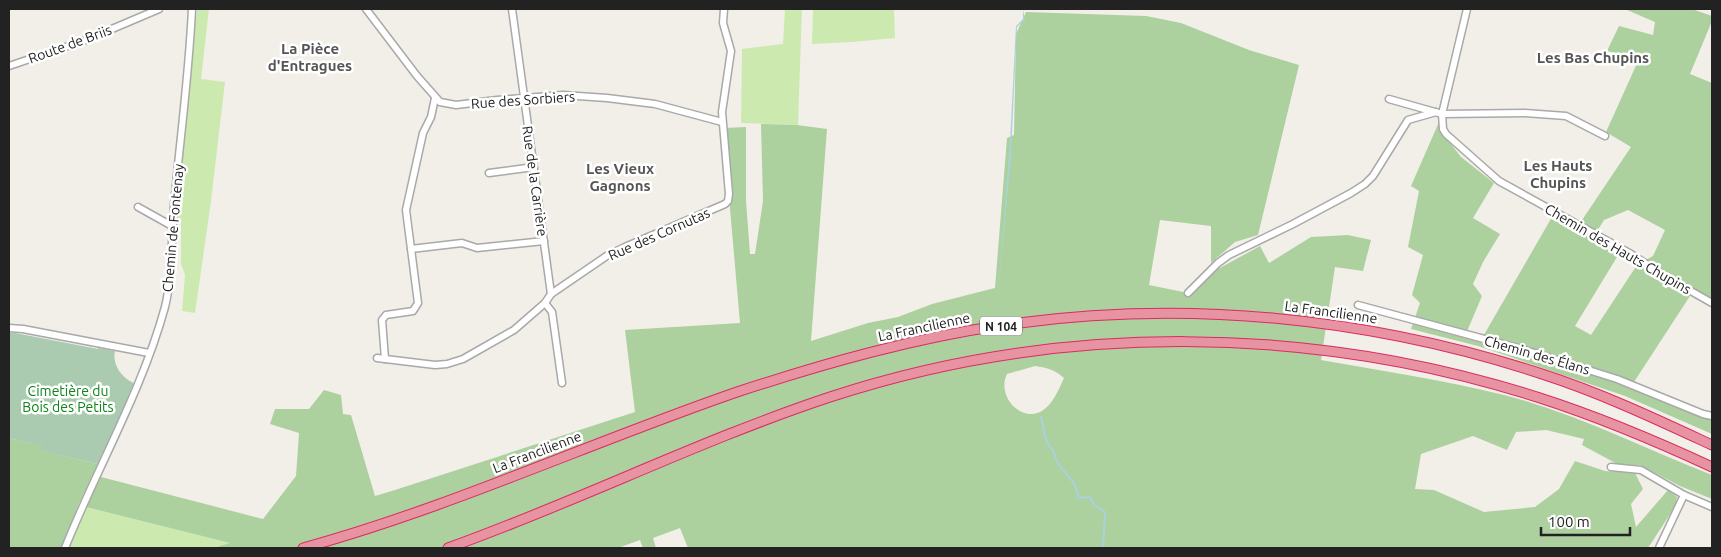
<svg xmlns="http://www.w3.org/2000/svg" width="1721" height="557" font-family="Ubuntu,sans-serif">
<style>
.grass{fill:#cceab0}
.forest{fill:#acd09e;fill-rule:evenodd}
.cemetery{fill:#aacbb0}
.water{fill:#aad2de}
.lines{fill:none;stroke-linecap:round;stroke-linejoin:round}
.stream{stroke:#aad2de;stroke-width:2}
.minor-casing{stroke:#a9a9a9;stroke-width:9}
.highway-casing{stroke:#da2b64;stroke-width:11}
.minor{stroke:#fff;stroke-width:6}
.highway{stroke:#e793a1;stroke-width:9}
.labels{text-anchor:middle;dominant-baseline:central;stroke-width:5;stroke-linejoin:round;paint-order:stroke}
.shield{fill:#fff;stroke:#646464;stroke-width:1}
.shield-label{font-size:12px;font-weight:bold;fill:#222}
.street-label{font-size:14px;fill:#222;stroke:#fff}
.park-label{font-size:14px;fill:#0d8319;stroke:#fff}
.neighbourhood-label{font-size:15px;font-weight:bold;fill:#555;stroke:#fff}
</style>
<rect width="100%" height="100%" fill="#f2efe9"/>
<g class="grass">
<path d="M197 9H209L201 79 225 82 211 201 195 313 182 311 185 275 181 264V223L174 220 192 34 195 26Z"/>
<path d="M785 9H802L798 125 741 123 742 49 783 44Z"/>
<path d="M813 9H894L895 38 853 42 812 44Z"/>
<path d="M86 507 231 543 213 548H69Z"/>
</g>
<g class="forest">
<path d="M1628 9H1692L1712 16V21L1690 74 1712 83V300L1694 293 1690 296 1632 385 1712 416V434L1625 396 1478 346 1411 329 1420 303 1412 295 1423 255 1408 247 1419 191 1411 186 1439 122 1444 135 1461 157 1494 183 1473 218 1500 234 1483 262 1473 284 1482 296 1465 336 1481 340 1552 217 1576 229 1631 147 1606 132 1639 59 1607 51 1619 26 1653 35 1655 22 1627 10ZM1628 210 1665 230 1653 256 1637 265 1591 335 1575 326 1620 252 1594 236 1604 220Z"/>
<path d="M1026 12 1146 16 1181 23 1249 50 1299 65 1258 235 1235 242 1211 263V226L1160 220 1149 285 1188 293 1218 269 1260 246 1269 263 1311 237 1348 235 1371 240 1363 271 1335 267 1321 360C1382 371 1444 380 1504 395 1576 413 1643 448 1712 475V499L1680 486 1640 465H1619L1582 445 1584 439 1546 430 1516 432 1507 450 1473 436 1421 454 1415 489 1434 490 1484 512 1535 507 1559 489 1575 461 1605 471 1635 473 1643 489 1631 504 1636 527 1668 490 1677 497 1676 505 1648 548H688L680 528 653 538 656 548H643L640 540 618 548H213L230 543 86 507 101 477 263 519 296 476 299 433 270 424 275 409H309L324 390 341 395 343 414 351 415 375 496 395 490 635 412 625 330 740 323 723 128 746 127V201L750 254H755L763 201 761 124 797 125 827 129 811 341 868 323 898 317 932 304 995 288 1007 138 1014 135 1016 34ZM1035 366C1048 368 1055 370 1064 378 1059 389 1053 404 1042 411 1022 423 996 397 1007 374Z"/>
<path d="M9 438 43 446 42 451 98 464 78 506 62 548H9Z"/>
</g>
<path class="cemetery" d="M9 333H15L98 349V348L115 351C112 365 122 378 134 383L121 415 98 464 41 451 42 446 9 438Z"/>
<path class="water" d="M1023 9 1025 20 1017 27 1011 153 997 309 1010 142 1016 26 1023 19Z"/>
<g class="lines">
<path class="stream" d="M1041 417C1044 426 1043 436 1048 444 1049 446 1051 448 1053 450 1055 455 1056 461 1059 465 1067 475 1078 484 1078 498L1090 497 1094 505 1105 512 1103 548"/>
<defs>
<g id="minor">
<path d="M366 9 417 76 440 102 456 105 497 100 563 95 607 98 655 104 722 122"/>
<path d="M512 9 551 294"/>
<path d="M1467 9 1442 114 1443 129 1446 134 1499 181 1631 254 1668 278 1712 303"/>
<path d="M9 66 86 40 159 9"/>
<path d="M1389 99 1442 114 1525 113 1566 116 1605 136"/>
<path d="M489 173 534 167"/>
<path d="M138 207 172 226"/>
<path d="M411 249 462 243 477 248 544 241"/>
<path d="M1188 293 1218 263 1229 255 1293 224 1351 193 1365 184 1373 176 1408 120 1436 112"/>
<path d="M545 303 552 312 562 383"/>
<path d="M1358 305 1525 350 1617 379 1703 414 1712 416"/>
<path d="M9 328 23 329 149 353"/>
<path d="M377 358 435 365 447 364 463 359 514 330 545 303 551 294 608 255 625 247 725 204 728 201 729 194 722 112 731 51 723 23 724 9"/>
<path d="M385 359 382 320 386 315 413 311 418 303 406 210 423 133 431 117 435 98"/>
<path d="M1611 467 1641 470 1684 495 1712 507"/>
<path d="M65 548C97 468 142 391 165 307 173 274 171 239 174 205 180 140 189 74 192 9"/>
<path d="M1659 548 1684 495"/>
</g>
<g id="highway">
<path d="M303 548C452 507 594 441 740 391 826 363 914 338 1004 325 1185 299 1369 317 1542 374 1601 393 1656 419 1712 445"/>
<path d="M448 548C577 502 700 440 830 397 1059 322 1311 324 1540 398 1599 417 1656 441 1712 467"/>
</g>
</defs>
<use href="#minor" class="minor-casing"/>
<use href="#highway" class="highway-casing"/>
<use href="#minor" class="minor"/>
<use href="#highway" class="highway"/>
</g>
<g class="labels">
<rect class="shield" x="980" y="316.5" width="42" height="19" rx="4"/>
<g class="shield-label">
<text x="1001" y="326">N 104</text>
</g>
<g class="street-label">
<text transform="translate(70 44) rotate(-20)">Route de Briis</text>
<text transform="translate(523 100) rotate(-4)">Rue des Sorbiers</text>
<text transform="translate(535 181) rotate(82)">Rue de la Carrière</text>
<text transform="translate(173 228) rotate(-85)">Chemin de Fontenay</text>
<text transform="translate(659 234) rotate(-24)">Rue des Cornutas</text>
<text transform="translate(1618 249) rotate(30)">Chemin des Hauts Chupins</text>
<text transform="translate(1331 312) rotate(8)">La Francilienne</text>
<text transform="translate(924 327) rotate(-12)">La Francilienne</text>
<text transform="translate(1537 355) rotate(16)">Chemin des Élans</text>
<text transform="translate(537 452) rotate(-21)">La Francilienne</text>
</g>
<g class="park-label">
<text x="68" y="391">Cimetière du<tspan x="68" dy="16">Bois des Petits</tspan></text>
</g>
<g class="neighbourhood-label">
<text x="310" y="48">La Pièce<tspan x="310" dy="17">d'Entragues</tspan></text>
<text x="1593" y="57">Les Bas Chupins</text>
<text x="1558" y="165">Les Hauts<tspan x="1558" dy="17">Chupins</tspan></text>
<text x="620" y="168">Les Vieux<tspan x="620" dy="17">Gagnons</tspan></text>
</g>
</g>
<rect width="1721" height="557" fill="none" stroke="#222222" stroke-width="20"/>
<path d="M1541 527v8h89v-8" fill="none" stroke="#222222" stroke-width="2.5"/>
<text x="1548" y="527" font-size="15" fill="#222222" stroke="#ffffff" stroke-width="4" paint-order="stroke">100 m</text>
</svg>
